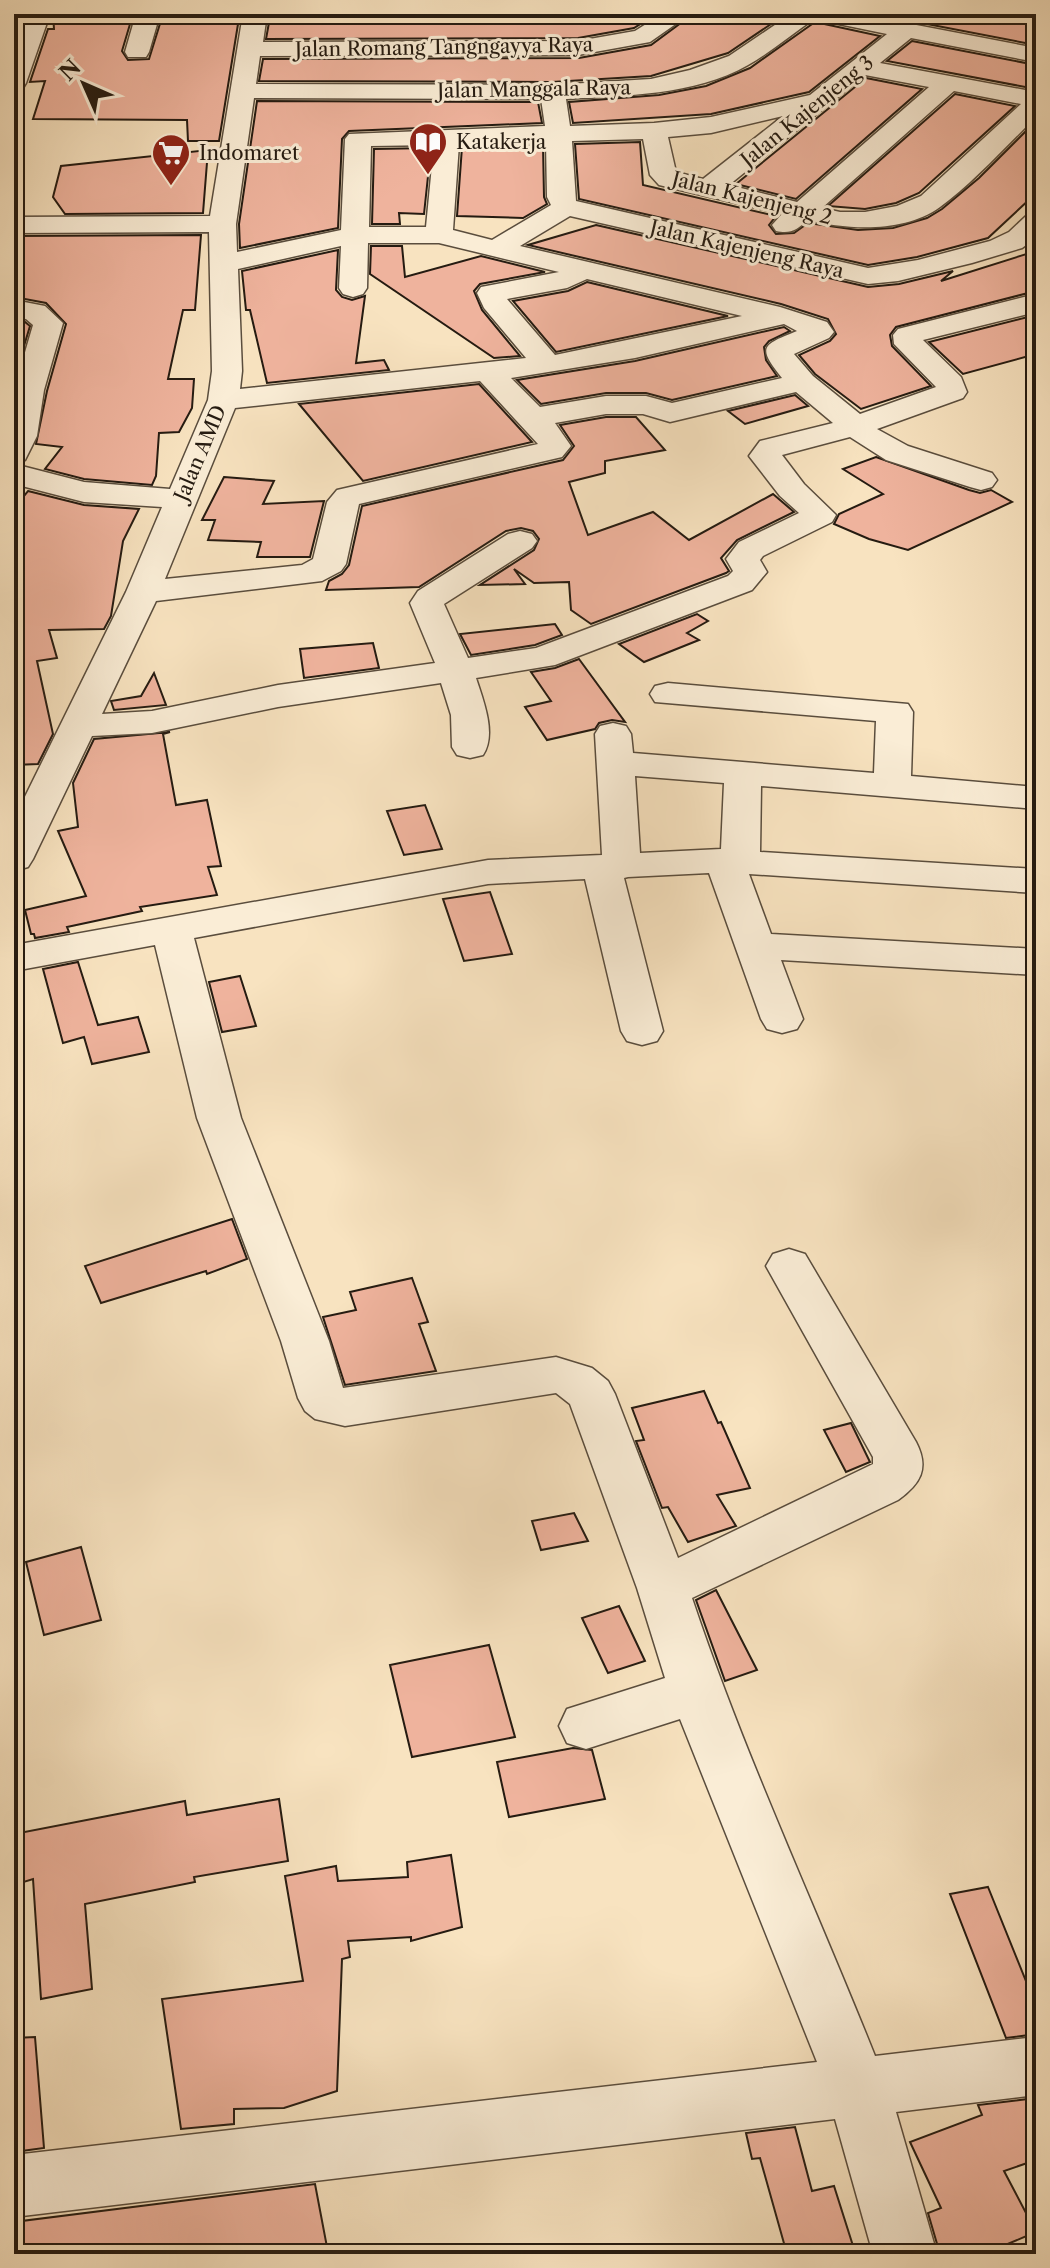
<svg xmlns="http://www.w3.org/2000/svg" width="1050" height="2268" font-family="'Libre Caslon Text',serif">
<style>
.building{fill:#efb39d;stroke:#251b11;stroke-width:2}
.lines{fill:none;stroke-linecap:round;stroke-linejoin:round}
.minor-casing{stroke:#5a4d3d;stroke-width:3}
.minor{fill:#faedd6;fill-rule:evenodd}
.labels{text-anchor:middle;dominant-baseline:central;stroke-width:6;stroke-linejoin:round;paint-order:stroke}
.far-street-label{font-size:20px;fill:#251b11;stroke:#faedd6}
.far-poi-label{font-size:20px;fill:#251b11;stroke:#faedd6;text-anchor:start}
</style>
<rect width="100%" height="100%" fill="#f8e3c0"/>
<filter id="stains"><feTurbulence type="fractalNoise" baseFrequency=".0025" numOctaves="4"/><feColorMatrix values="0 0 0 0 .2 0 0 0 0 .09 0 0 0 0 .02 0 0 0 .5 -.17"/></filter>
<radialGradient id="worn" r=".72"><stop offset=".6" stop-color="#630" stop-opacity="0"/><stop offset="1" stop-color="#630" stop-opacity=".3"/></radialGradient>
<g class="building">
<path d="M53 14H133L122 51 128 60 149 59 163 14H170V20L239 18 219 141H188L187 120 33 119 45 81 30 82 48 29H54Z"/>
<path d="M497 14H656L634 28 578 38 266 39 270 17 284 15 374 19V15Z"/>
<path d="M693 14H786L728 53 651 76 552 82 259 81 263 59 579 58 651 45Z"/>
<path d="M875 14H1036V45Z"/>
<path d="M815 22 880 36 809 92 711 114 573 123 569 102 659 95 706 86 750 68Z"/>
<path d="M912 41 1036 65V89L887 61Z"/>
<path d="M866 78 922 89 796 199 736 184Z"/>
<path d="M955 94 1015 106 919 193 896 203 865 209 828 206Z"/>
<path d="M257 101 538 102 542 123 349 131 342 139 338 228 240 248 239 224Z"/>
<path d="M1036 121V185L1027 195 1032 197 988 238 917 257 868 265 579 199 575 144 640 142 643 185 776 216 769 225 776 234 794 233 808 223 858 230 893 228 927 218 942 209 979 178Z"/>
<path d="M543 145 544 197 547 204 523 218 457 216 462 147Z"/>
<path d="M431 148 424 214 399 213 400 224H372L374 149Z"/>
<path d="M208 150 203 213 65 214 53 197 61 166Z"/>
<path d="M596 225 868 287 899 284 953 271 941 281 1036 251V291L896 327 890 335 892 346 931 386 861 409 815 374 799 355 830 341 836 334 828 319 781 304 528 245Z"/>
<path d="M201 235 195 310H183L168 379H194L192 408 179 432 159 433 156 476 152 485 84 479 45 469 62 447 36 444 47 391 66 324 46 303 14 297V236Z"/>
<path d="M371 246H402L405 277 481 256 545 272 480 284 474 291 482 310 520 356 494 358 370 274Z"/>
<path d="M338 250 336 290 342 297 352 300 365 296 356 363 384 360 389 370 267 383 250 310H246L242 271Z"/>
<path d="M587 282 728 316 556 352 513 301 568 291Z"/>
<path d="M1036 315V354L963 374 929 342Z"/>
<path d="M14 321 25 322 30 326 14 379Z"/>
<path d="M784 327 790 331 769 341 764 347 766 360 777 376 672 400 646 393H606L541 404 517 380 635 361Z"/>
<path d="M479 384 532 442 363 481 299 404Z"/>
<path d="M795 395 808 406 745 424 728 411Z"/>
<path d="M606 417H636L665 450 605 461V473L569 482 588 535 653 512 689 540 773 494 794 512 737 540 721 558 729 571 726 573 591 624 571 610 569 582 534 583 514 569 525 584 480 585 534 550 539 539 533 531 521 528 506 531 419 587 326 590 329 581 342 574 349 565 362 506 563 460 574 446 560 425Z"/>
<path d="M876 457 969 490 980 493 991 490 1012 502 908 550 869 539 834 524 839 514 883 494 843 469Z"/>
<path d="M224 477 274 481 263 504 324 501 310 557H257L261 542 208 540 215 520H202Z"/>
<path d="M28 491 84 505 139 509 123 541 111 616 104 629 49 630 57 658 37 661 53 734 38 764 14 765V508Z"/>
<path d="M697 614 708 621 687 633 699 640 644 662 619 644Z"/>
<path d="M555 624 562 635 535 645 471 655 460 634Z"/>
<path d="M373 643 379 668 304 678 300 649Z"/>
<path d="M579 659 625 722 612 720 599 723 595 729 547 740 525 707 551 701 531 672 555 668Z"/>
<path d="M154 673 166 705 114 710 111 701 141 696Z"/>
<path d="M170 732 163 734 176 805 207 800 221 866 208 867 217 895 140 907 142 911 67 927 69 932 35 938 34 934H31L25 910 86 896 58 831 78 827 73 783 94 739Z"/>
<path d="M425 805 442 849 404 855 387 811Z"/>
<path d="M490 892 512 954 464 961 443 899Z"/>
<path d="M78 962 98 1025 138 1017 149 1052 92 1064 84 1037 63 1043 43 969Z"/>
<path d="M240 976 256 1026 222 1032 209 982Z"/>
<path d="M232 1219 247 1259 207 1274 206 1271 101 1303 85 1266Z"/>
<path d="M412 1278 428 1322 419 1324 436 1371 345 1385 323 1317 356 1310 350 1292Z"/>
<path d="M704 1391 718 1423 721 1422 750 1488 717 1495 736 1526 688 1542 668 1507 662 1508 636 1441 644 1440 632 1408Z"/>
<path d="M851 1423 870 1462 846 1472 824 1430Z"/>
<path d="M574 1513 588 1541 541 1550 532 1521Z"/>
<path d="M81 1547 101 1620 44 1635 26 1562Z"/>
<path d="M716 1590 757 1670 725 1681 696 1600Z"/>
<path d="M619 1606 645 1661 608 1673 582 1618Z"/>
<path d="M489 1645 515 1737 412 1757 390 1665Z"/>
<path d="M573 1748 592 1750 605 1799 509 1817 497 1762Z"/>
<path d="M279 1799 288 1861 194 1877 195 1882 85 1904 92 1989 41 1999 33 1879 14 1885V1834L185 1801 187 1815Z"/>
<path d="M451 1855 462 1927 411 1941V1937L348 1941 350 1957 342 1959 337 2091 284 2108 234 2109V2124L181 2129 162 1999 303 1981 285 1876 336 1866 338 1881 408 1877 407 1862Z"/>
<path d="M988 1887 1036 2006V2034L1006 2038 950 1894Z"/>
<path d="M35 2037 44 2148 14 2152V2038Z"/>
<path d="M1036 2098V2160L1004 2171 1036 2232 984 2254H940L928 2213 941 2208 910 2142 982 2115 978 2105Z"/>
<path d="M795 2127 812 2191 834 2186 854 2249 830 2254H787L760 2158 752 2159 746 2133Z"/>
<path d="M315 2184 327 2247 251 2254H14V2222Z"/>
</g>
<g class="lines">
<defs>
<g id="minor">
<path d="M26 14H50L26 83 23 88 14 90V49Z"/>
<path d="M136 14H160L149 52 146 57H128L125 52Z"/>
<path d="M243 14H267L263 42 578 41 635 31 662 14H690L650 42 578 55 260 56 256 84 552 85 651 79 690 70 729 56 791 14H859L1036 48V62L911 38 880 63 1036 92V117C1008 144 971 185 940 207 904 233 849 230 807 220 797 230 791 234 776 231L772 225 782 214 659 185 650 175 643 139 572 141 576 201 868 268 918 260 990 241 1009 232 1026 216 1036 214V238L1022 248 972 263 898 281 868 284 570 216 520 246 780 307 827 322 834 332 829 338 794 354 813 376 860 414 936 387 894 344 893 335 898 329 1036 294V312L923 340 961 377 967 392 963 398 877 429 908 446 992 473 997 480 992 487 981 490 970 487 886 460 850 437 782 455 804 484 836 515 832 522 763 556 760 560 767 572 752 590 555 665 476 678C483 700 497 734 483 755L470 758 457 755 452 747 451 715 441 683 278 707 152 733 92 736 33 859 28 867 14 871V819L126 592 162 507 84 502 14 484V464L84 482 170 489 208 400 212 371 209 232 14 233V217L210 216ZM814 19 887 34 810 95 711 117 654 123 570 126 566 99C625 95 694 96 748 65 771 52 792 34 814 19ZM865 75 929 87 797 202 729 185ZM954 91 1021 104 921 196 897 206 865 212H840L822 208ZM254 98 541 99 545 126 349 134 345 139 341 230 237 252 236 224ZM783 116 703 179 676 172 668 137 711 133ZM546 142 547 197 551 205 492 240 453 230 459 144ZM434 145 426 227H369L371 146ZM368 243H439L559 272 481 287 477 293 484 308 526 358 240 389 242 371 238 269 341 246 339 288 343 294 353 297 363 294 367 288ZM587 279 742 316 555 355 507 299 567 288ZM784 324 797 331C763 345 756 346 782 378L672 403 646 396H606L540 407 511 378 635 358ZM480 381 538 444 337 490 327 502 313 559 302 565 165 579 235 408ZM796 392 833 423 760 441 749 456 780 496 799 513 739 542 726 559 733 571 728 576 536 648 468 658 444 604 532 548 537 541 532 534 520 531 508 534 418 591 410 603 435 663 278 685 152 711 102 714 156 601 322 581 341 571 346 564 359 504 562 457 571 446 555 423 606 414H643L670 422Z"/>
<path d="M14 300 45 306 63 323 44 390 37 436 25 460 14 462V390L33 325 26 319 14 318Z"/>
<path d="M668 683 908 704 913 712 911 776 1036 787V809L761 786 760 852 1036 869V893L749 874 771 934 1036 949V975L781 960 803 1019 797 1029 782 1033 767 1029 761 1019 709 873 628 877 624 878 663 1031 657 1041 642 1045 627 1041 621 1031 585 879 488 884 194 938 241 1118 329 1341 343 1388 556 1357 592 1368 608 1381 615 1394 678 1558 873 1464V1457L766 1266 773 1254 789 1249 805 1254 916 1442C930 1469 920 1484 898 1500L692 1598C744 1754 814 1903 875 2056L1036 2037V2095L896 2112 937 2254H873L835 2119 14 2217V2155L817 2062 680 1719 586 1749 567 1743 559 1726 567 1709 665 1678 637 1588 570 1404 556 1393 345 1426 315 1419 305 1411 298 1398 281 1341 197 1118 155 945 14 971V945L488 860 602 855 595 734 600 726 613 723 626 726 631 734 633 753 874 773 876 721 655 702 650 694 655 686ZM635 776 724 783 721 849 640 853Z"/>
</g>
</defs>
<use href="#minor" class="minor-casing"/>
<use href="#minor" class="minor"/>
</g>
<defs>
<symbol id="library-pin" viewBox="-11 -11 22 30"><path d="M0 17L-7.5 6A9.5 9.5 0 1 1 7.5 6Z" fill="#8f2418" stroke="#faedd6"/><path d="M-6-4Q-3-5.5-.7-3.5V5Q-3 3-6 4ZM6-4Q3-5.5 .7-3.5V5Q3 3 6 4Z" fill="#fff"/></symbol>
<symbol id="supermarket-pin" viewBox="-11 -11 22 30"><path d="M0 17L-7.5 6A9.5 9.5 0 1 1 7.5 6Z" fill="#8f2418" stroke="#faedd6"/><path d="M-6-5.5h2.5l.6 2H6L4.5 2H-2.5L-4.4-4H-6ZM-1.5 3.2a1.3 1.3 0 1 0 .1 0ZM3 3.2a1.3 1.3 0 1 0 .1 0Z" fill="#fff"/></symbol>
</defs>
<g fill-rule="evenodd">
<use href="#library-pin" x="406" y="120" width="44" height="60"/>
<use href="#supermarket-pin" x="149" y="131" width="44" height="60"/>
</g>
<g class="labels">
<g class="far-street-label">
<text transform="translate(444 47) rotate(-1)">Jalan Romang Tangngayya Raya</text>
<text transform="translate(534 89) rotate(-1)">Jalan Manggala Raya</text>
<text transform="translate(807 111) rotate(-39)">Jalan Kajenjeng 3</text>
<text transform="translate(752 198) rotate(14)">Jalan Kajenjeng 2</text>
<text transform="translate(747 249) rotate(13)">Jalan Kajenjeng Raya</text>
<text transform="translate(200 453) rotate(-67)">Jalan AMD</text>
</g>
<g class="far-poi-label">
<text x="456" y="142">Katakerja</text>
<text x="199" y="153">Indomaret</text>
</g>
</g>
<rect width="1050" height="2268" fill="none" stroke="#f8e3c0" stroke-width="48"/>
<rect x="16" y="16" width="1018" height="2236" fill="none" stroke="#251b11" stroke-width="4"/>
<rect x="24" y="24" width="1002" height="2220" fill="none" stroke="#251b11" stroke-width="2"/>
<g transform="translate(84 84) rotate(315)" stroke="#faedd6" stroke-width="6" paint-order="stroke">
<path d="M0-6L14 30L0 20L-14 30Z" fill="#251b11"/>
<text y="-12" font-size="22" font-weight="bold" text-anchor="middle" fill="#251b11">N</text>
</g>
<rect width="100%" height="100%" filter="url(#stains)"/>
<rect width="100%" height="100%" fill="url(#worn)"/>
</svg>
